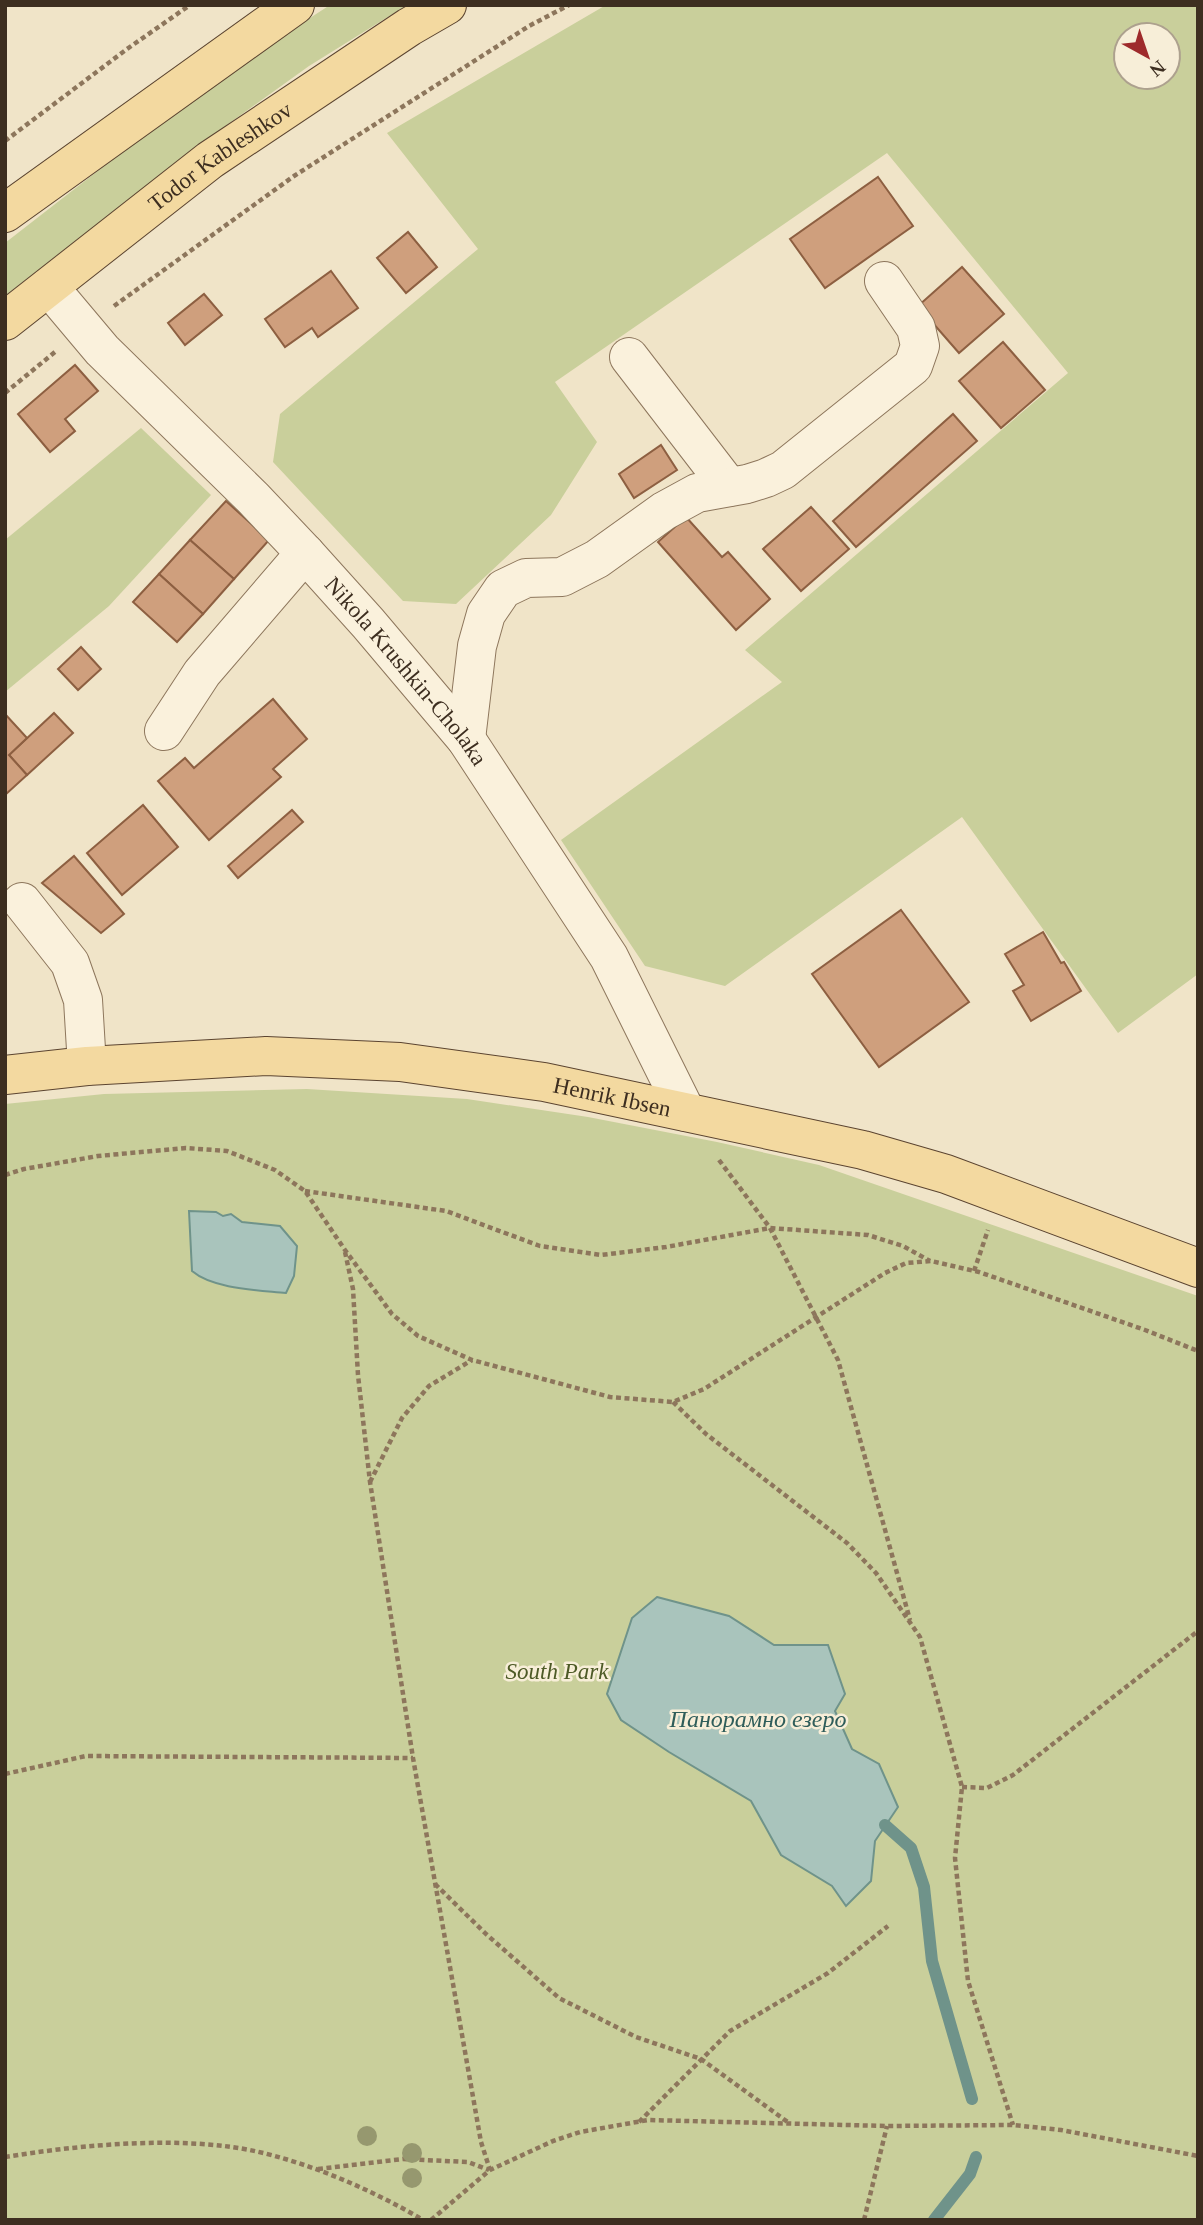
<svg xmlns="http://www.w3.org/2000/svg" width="1203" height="2225" font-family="'Times New Roman',serif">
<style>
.green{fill:#c9cf9b;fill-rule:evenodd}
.water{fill:#a9c4bc;stroke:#6f938a;stroke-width:2}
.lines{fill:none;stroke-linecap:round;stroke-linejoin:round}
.stream{stroke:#6f938a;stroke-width:12}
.building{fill:#cf9f7d;stroke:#8d5f41;stroke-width:2}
.minor-casing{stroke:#8d765c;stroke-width:40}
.major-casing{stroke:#5b4430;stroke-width:40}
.path{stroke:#8d765c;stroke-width:4.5;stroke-dasharray:5 3.5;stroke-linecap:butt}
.minor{stroke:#faf1dc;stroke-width:38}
.major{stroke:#f3d9a0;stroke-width:38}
.tree{fill:#96986f}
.labels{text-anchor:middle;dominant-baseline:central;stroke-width:5;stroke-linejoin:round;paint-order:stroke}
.street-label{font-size:23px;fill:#3d2e20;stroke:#f7eed8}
.park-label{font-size:23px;font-style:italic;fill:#4d5a26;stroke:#f7eed8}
.water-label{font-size:24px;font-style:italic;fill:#2f5d5a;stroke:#f7eed8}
</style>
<rect width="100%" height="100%" fill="#f0e4c8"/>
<g class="green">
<path d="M330 5H407L309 66 195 148 5 296V243L216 79Z"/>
<path d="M606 5H1198V974L1118 1033 962 817 725 986 645 966 561 840 782 682 745 650 1068 373 887 153 555 382 597 442 551 515 456 604 403 601 273 462 280 414 478 249 387 133ZM1126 35H1168V77H1126Z"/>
<path d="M141 428 211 495 109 606 5 692V540Z"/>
<path d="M307 1089 467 1099 588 1117 717 1142 819 1165 1198 1296V2220H5V1104L104 1094Z"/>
</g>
<g class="water">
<path d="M189 1211 216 1212 223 1216 231 1214 242 1222 280 1226 297 1246 294 1276 286 1293C258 1290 213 1289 192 1271Z"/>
<path d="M657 1597 729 1616 774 1645H828L845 1694 835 1711 852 1749 879 1764 898 1807 875 1841 871 1881 846 1906 832 1886 781 1855 751 1801 669 1752 621 1720 607 1694 632 1618Z"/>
</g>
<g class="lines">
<g class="stream">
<path d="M885 1825 911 1848 924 1887 932 1961 972 2099"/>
<path d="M934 2220 970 2174 976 2157"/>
</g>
</g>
<g class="building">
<path d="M878 177 913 226 825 288 790 239Z"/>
<path d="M408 232 437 267 406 293 377 258Z"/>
<path d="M962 267 1004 314 959 353 918 306Z"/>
<path d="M331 271 358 308 318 337 312 328 285 347 265 319Z"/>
<path d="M204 294 222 315 185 345 168 323Z"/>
<path d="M1003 342 1045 390 1001 428 959 381Z"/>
<path d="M75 365 98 391 65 419 75 431 50 452 18 414Z"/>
<path d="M953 414 977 441 856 547 833 521Z"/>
<path d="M661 445 677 470 634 498 619 474Z"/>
<path d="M226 501 269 540 234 579 190 540Z"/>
<path d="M811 507 849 549 801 591 763 549Z"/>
<path d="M686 517 722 557 728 552 770 599 736 630 658 542Z"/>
<path d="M190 540 234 579 203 614 159 574Z"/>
<path d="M159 574 203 614 177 642 133 602Z"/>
<path d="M81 647 101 669 78 690 58 669Z"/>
<path d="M273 699 307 739 273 769 281 777 209 840 158 781 185 758 194 768Z"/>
<path d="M54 713 73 733 27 775 9 755Z"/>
<path d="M5 714 27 738 9 755 27 775 5 795Z"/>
<path d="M143 805 178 847 122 895 87 853Z"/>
<path d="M292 810 303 822 238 878 228 866Z"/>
<path d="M74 856 124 914 101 933 42 883Z"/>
<path d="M901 910 969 1002 879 1067 812 974Z"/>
<path d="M1043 932 1061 963 1064 962 1081 991 1031 1021 1013 991 1024 985 1005 954Z"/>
</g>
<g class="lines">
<defs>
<g id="minor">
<path id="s1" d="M49 287 102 350 253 498 305 553 368 623 466 739 609 957 686 1112"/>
<path d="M629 357 729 487"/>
<path d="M164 731 202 673 305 553"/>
<path d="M466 739 477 646 486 614 503 589 526 578 562 577 597 559 664 511 697 493 747 484 766 478 783 470 913 366 920 346 916 328 884 281"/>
<path d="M22 902 70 963 83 1000 87 1066"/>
</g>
<g id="major">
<path d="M5 213 295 5"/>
<path id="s2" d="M5 321 210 160 409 27 447 5"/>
<path id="s3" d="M5 1075 87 1066 266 1056 400 1062 544 1082 863 1150 946 1174 1198 1268"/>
</g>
</defs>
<use href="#minor" class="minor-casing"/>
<use href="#major" class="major-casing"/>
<g class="path">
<path d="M5 141 127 49 190 5"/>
<path d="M114 306 294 176 529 26 569 5"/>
<path d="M5 393 55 352"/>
<path d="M719 1160 770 1228 838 1360 910 1620"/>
<path d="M5 1175 24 1169 98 1156 186 1148 227 1151 275 1170 305 1191 345 1250 392 1314 418 1336 472 1360 610 1397 673 1402 704 1389 885 1273 906 1263 931 1261 979 1272 1145 1330 1198 1351"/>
<path d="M305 1191 446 1211 540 1246 601 1255 666 1247 770 1228 868 1235 903 1246 930 1261"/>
<path d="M345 1252 353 1289 358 1375 370 1482 413 1758 481 2142 490 2170"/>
<path d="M974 1271 988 1230"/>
<path d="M673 1402 706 1434 847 1543 876 1573 920 1637 962 1787 955 1858 968 1981 1013 2125"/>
<path d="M370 1482 402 1418 429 1386 472 1360"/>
<path d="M5 1774 86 1756 413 1758"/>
<path d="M962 1787 987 1788 1013 1775 1198 1631"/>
<path d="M435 1884 486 1934 559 1998 636 2037 701 2059 789 2123"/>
<path d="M639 2122 730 2031 828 1973 888 1926"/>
<path d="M5 2157C73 2146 155 2138 224 2146 288 2153 368 2187 423 2220"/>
<path d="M318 2169 403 2159 468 2162 489 2170"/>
<path d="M431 2220 490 2170 553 2141 580 2132 648 2120 887 2126 1013 2125 1061 2130 1198 2156"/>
<path d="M864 2220 887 2126"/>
</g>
<use href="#minor" class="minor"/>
<use href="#major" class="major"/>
</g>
<g class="tree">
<circle cx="367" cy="2136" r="10"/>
<circle cx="412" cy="2153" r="10"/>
<circle cx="412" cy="2178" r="10"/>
</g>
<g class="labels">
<g class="street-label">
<text stroke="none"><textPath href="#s2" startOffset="271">Todor Kableshkov</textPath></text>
<text stroke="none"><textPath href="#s1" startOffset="525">Nikola Krushkin-Cholaka</textPath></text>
<text stroke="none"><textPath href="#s3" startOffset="611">Henrik Ibsen</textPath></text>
</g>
<g class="park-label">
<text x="557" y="1671">South Park</text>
</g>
<g class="water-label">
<text x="758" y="1719">Панорамно езеро</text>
</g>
</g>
<rect width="1203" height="2225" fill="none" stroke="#3d2e20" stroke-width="14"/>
<g transform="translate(1147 56) rotate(140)"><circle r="33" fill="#f7eed8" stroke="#ada18e" stroke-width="2"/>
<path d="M0-5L12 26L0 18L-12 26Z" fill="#9e2a2b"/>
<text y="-10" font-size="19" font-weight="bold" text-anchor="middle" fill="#3d2e20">N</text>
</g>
</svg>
